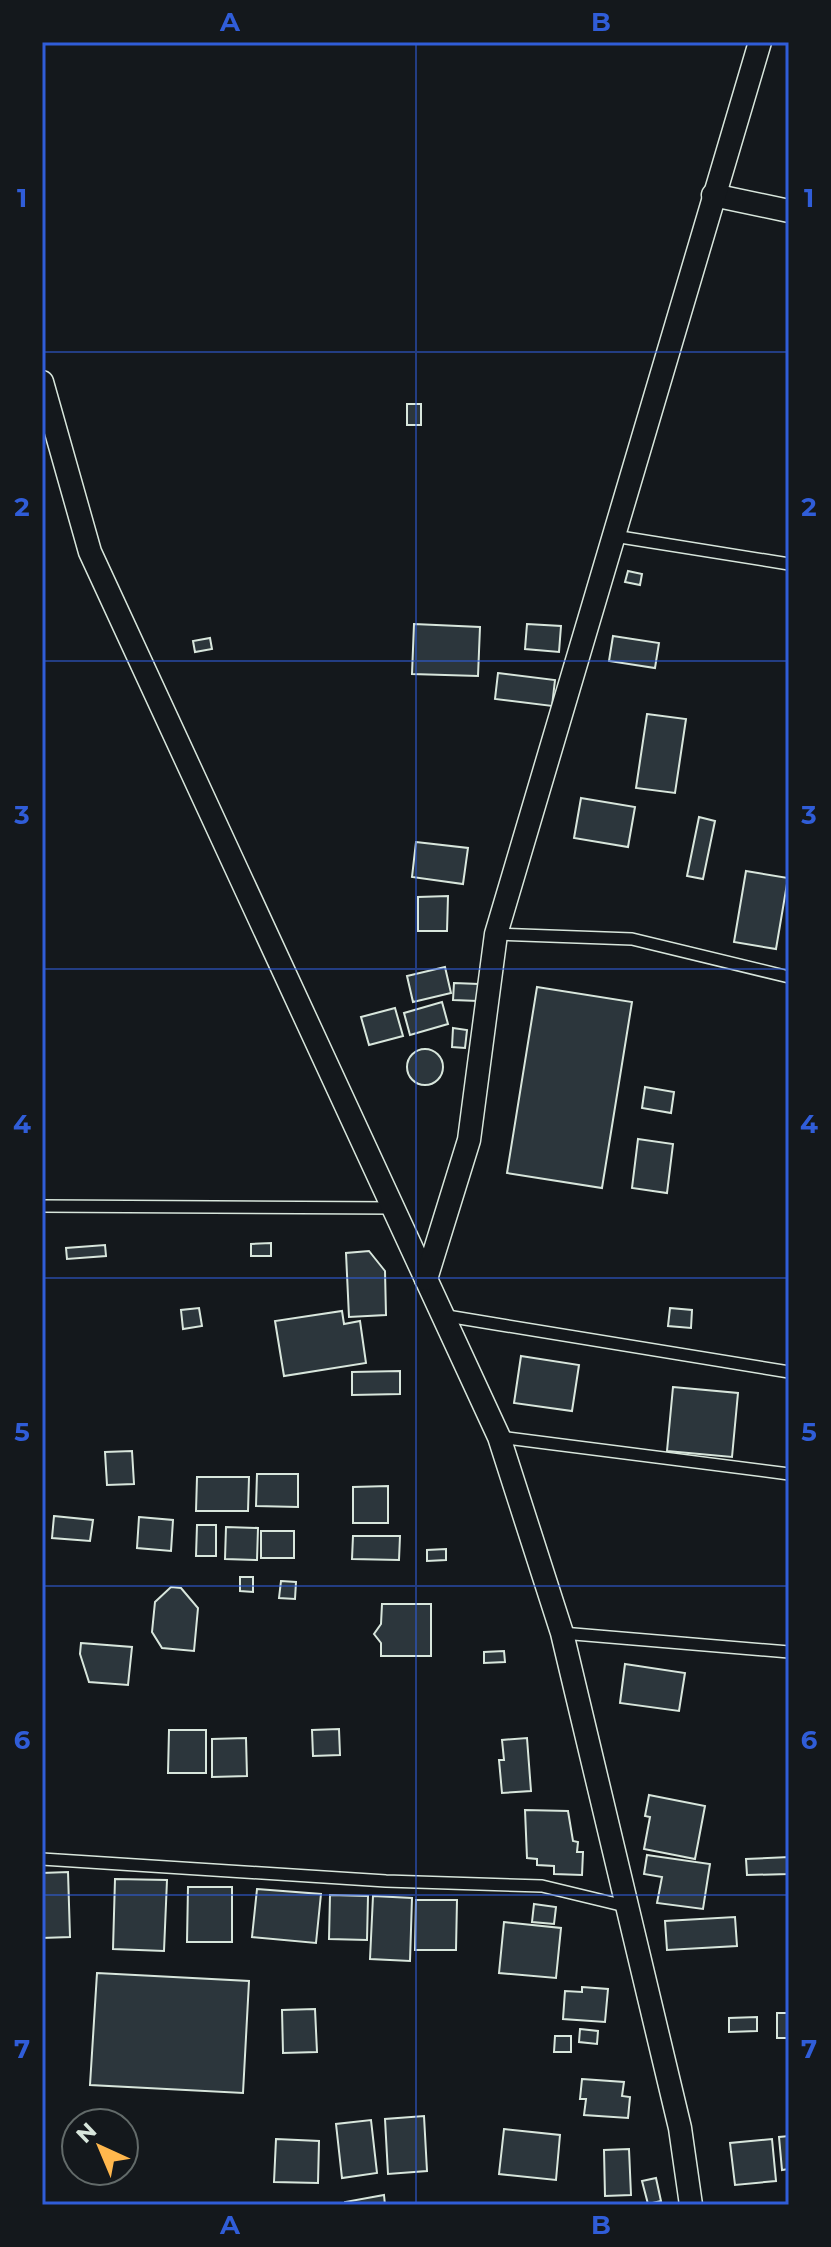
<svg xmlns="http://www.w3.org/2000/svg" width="831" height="2247" font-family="Montserrat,sans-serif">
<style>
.building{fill:#2c363c;stroke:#d8e6dc;stroke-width:2}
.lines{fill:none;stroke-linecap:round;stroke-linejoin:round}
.lane-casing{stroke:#d8e6dc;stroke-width:14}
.street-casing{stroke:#d8e6dc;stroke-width:25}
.lane{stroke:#14181c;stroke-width:11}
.street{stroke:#14181c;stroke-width:22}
.grid{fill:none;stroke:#305dd8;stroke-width:2;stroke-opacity:0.55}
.neatline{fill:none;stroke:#305dd8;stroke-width:3}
.grid-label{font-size:26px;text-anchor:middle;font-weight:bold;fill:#305dd8}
</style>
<rect width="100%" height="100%" fill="#14181c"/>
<g class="building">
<rect x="407" y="404" width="14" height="21"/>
<path d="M628 571 642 574 640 585 625 582Z"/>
<path d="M414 624 480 627 478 676 412 674Z"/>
<path d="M527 624 561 626 559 652 525 649Z"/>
<path d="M613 636 659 643 655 668 609 661Z"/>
<path d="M210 638 212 649 195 652 193 641Z"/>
<path d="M498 673 555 680 552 706 495 699Z"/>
<path d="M647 714 686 719 675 793 636 788Z"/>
<path d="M581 798 635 807 628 847 574 838Z"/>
<path d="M699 817 715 821 703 879 687 876Z"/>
<path d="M416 842 468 848 463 884 412 877Z"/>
<path d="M746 871 788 878 776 949 734 942Z"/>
<path d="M448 896 447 931H418V897Z"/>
<path d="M445 967 451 993 413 1002 407 976Z"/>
<path d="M454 983 479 984 478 1001 453 1000Z"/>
<path d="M537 987 632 1002 602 1188 507 1173Z"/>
<path d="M442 1002 448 1024 410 1035 404 1013Z"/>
<path d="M395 1008 403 1036 369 1045 361 1017Z"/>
<path d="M453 1028 467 1030 465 1048 452 1047Z"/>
<circle cx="425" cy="1067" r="18"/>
<path d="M645 1087 674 1092 671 1113 642 1108Z"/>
<path d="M638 1139 673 1144 667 1193 632 1188Z"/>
<path d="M271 1243V1256H251V1244Z"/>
<path d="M105 1245 106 1256 67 1259 66 1248Z"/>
<path d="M369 1251 385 1271 386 1315 349 1317 346 1253Z"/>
<path d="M199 1308 202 1326 183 1329 181 1310Z"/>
<path d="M670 1308 692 1310 691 1328 668 1326Z"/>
<path d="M342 1311 344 1324 360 1321 366 1363 284 1376 275 1321Z"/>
<path d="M521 1356 579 1365 572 1411 514 1403Z"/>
<path d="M400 1371V1394L352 1395V1372Z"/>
<path d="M673 1387 738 1393 732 1457 667 1451Z"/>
<path d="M132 1451 134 1484 107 1485 105 1452Z"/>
<path d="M257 1474H298V1507L256 1506Z"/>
<path d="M197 1477H249L248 1511H196Z"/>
<path d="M388 1486V1523H353V1487Z"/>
<path d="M54 1516 93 1520 90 1541 52 1538Z"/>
<path d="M139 1517 173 1520 171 1551 137 1548Z"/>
<path d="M197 1525H216V1556H196Z"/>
<path d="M226 1527 258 1528 257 1560 225 1559Z"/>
<rect x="261" y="1531" width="33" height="27"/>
<path d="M353 1536H400L399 1560 352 1559Z"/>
<path d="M446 1549V1560L427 1561V1550Z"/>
<path d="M240 1577H253V1592L240 1591Z"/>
<path d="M281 1581 296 1582 295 1599 279 1598Z"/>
<path d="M171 1587 181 1588 198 1608 194 1651 162 1648 152 1632 155 1602Z"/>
<path d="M382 1604H431V1656H381V1643L374 1634 381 1624Z"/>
<path d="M81 1643 132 1647 128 1685 89 1682 80 1654Z"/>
<path d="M504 1651 505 1662 484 1663V1652Z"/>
<path d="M625 1664 685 1673 679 1711 620 1703Z"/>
<path d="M339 1729 340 1755 313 1756 312 1730Z"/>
<path d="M169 1730H206V1773H168Z"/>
<path d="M246 1738 247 1776 212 1777V1739Z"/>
<path d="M527 1738 531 1791 502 1793 499 1760H504L502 1740Z"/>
<path d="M649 1795 705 1806 695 1859 644 1849 650 1817 645 1816Z"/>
<path d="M525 1810 568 1811 573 1841 578 1842 577 1852H583L582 1875 554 1874V1866L537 1865V1859L527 1858Z"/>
<path d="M647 1855 710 1864 703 1909 657 1903 662 1877 644 1874Z"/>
<path d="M789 1857V1874L747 1875 746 1859Z"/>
<path d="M68 1872 70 1937 42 1938V1873Z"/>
<path d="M115 1879 167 1880 164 1951 113 1949Z"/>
<path d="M188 1887H232V1942H187Z"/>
<path d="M257 1889 321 1894 316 1943 252 1937Z"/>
<path d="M330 1895 368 1896 367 1940 329 1939Z"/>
<path d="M373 1896 412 1898 410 1961 370 1959Z"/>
<path d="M416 1900H457L456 1950H415Z"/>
<path d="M534 1904 556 1907 554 1924 532 1922Z"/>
<path d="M735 1917 737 1946 667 1950 665 1921Z"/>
<path d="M504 1922 561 1928 556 1978 499 1973Z"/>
<path d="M97 1973 249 1981 243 2093 90 2085Z"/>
<path d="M582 1987 608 1989 605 2022 563 2019 565 1991 582 1992Z"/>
<path d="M315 2009 317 2052 283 2053 282 2010Z"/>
<rect x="777" y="2013" width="12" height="25"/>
<path d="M757 2017V2031L729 2032V2018Z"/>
<path d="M580 2029 598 2031 597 2044 579 2042Z"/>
<path d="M555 2036H571V2052H554Z"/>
<path d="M582 2079 624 2082 622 2096 630 2097 628 2118 584 2115 586 2099H580Z"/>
<path d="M424 2116 427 2171 388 2174 385 2119Z"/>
<path d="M371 2120 377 2173 342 2178 336 2124Z"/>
<path d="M504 2129 560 2135 556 2180 499 2174Z"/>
<path d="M789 2136V2169L782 2170 779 2137Z"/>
<path d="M276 2139 319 2141 318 2183 274 2182Z"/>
<path d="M772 2139 776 2181 735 2185 730 2143Z"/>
<path d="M629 2149 631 2195 605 2196 604 2150Z"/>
<path d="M656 2178 661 2201 648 2204 642 2181Z"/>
<path d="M384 2195 385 2205H345V2202Z"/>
</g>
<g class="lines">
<defs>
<g id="lane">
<path d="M614 536 789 564"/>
<path d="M496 934 632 939 789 977"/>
<path d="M42 1206 393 1208"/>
<path d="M441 1315 789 1372"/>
<path d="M499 1437 789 1474"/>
<path d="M562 1633 789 1652"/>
<path d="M42 1859 386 1881 542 1886 625 1906"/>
</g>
<g id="street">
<path d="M713 195 789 211"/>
<path d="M42 382 90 552 499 1437 562 1633 680 2128 691 2205"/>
<path d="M426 1279 469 1140 496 934 760 42"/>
</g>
</defs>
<use href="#lane" class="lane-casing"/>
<use href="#street" class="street-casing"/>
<use href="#lane" class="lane"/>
<use href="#street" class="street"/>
</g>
<path class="grid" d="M416 42V2205M42 352H789M42 661H789M42 969H789M42 1278H789M42 1586H789M42 1895H789"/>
<rect width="831" height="2247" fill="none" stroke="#14181c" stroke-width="88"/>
<g transform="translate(100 2147) rotate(316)"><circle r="38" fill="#14181c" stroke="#626a69" stroke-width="2"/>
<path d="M0-6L14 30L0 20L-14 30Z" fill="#ffb74d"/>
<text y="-12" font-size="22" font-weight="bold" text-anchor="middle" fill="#d8e6dc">N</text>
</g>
<rect x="44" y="44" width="743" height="2159" class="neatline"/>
<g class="grid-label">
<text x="230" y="31">A</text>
<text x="601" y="31">B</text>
<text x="22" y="207">1</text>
<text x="809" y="207">1</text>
<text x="22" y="516">2</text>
<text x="809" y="516">2</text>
<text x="22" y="824">3</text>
<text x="809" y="824">3</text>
<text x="22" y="1133">4</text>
<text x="809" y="1133">4</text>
<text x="22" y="1441">5</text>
<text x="809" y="1441">5</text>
<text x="22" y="1749">6</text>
<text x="809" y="1749">6</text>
<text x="22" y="2058">7</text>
<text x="809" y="2058">7</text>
<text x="230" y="2234">A</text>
<text x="601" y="2234">B</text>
</g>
</svg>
